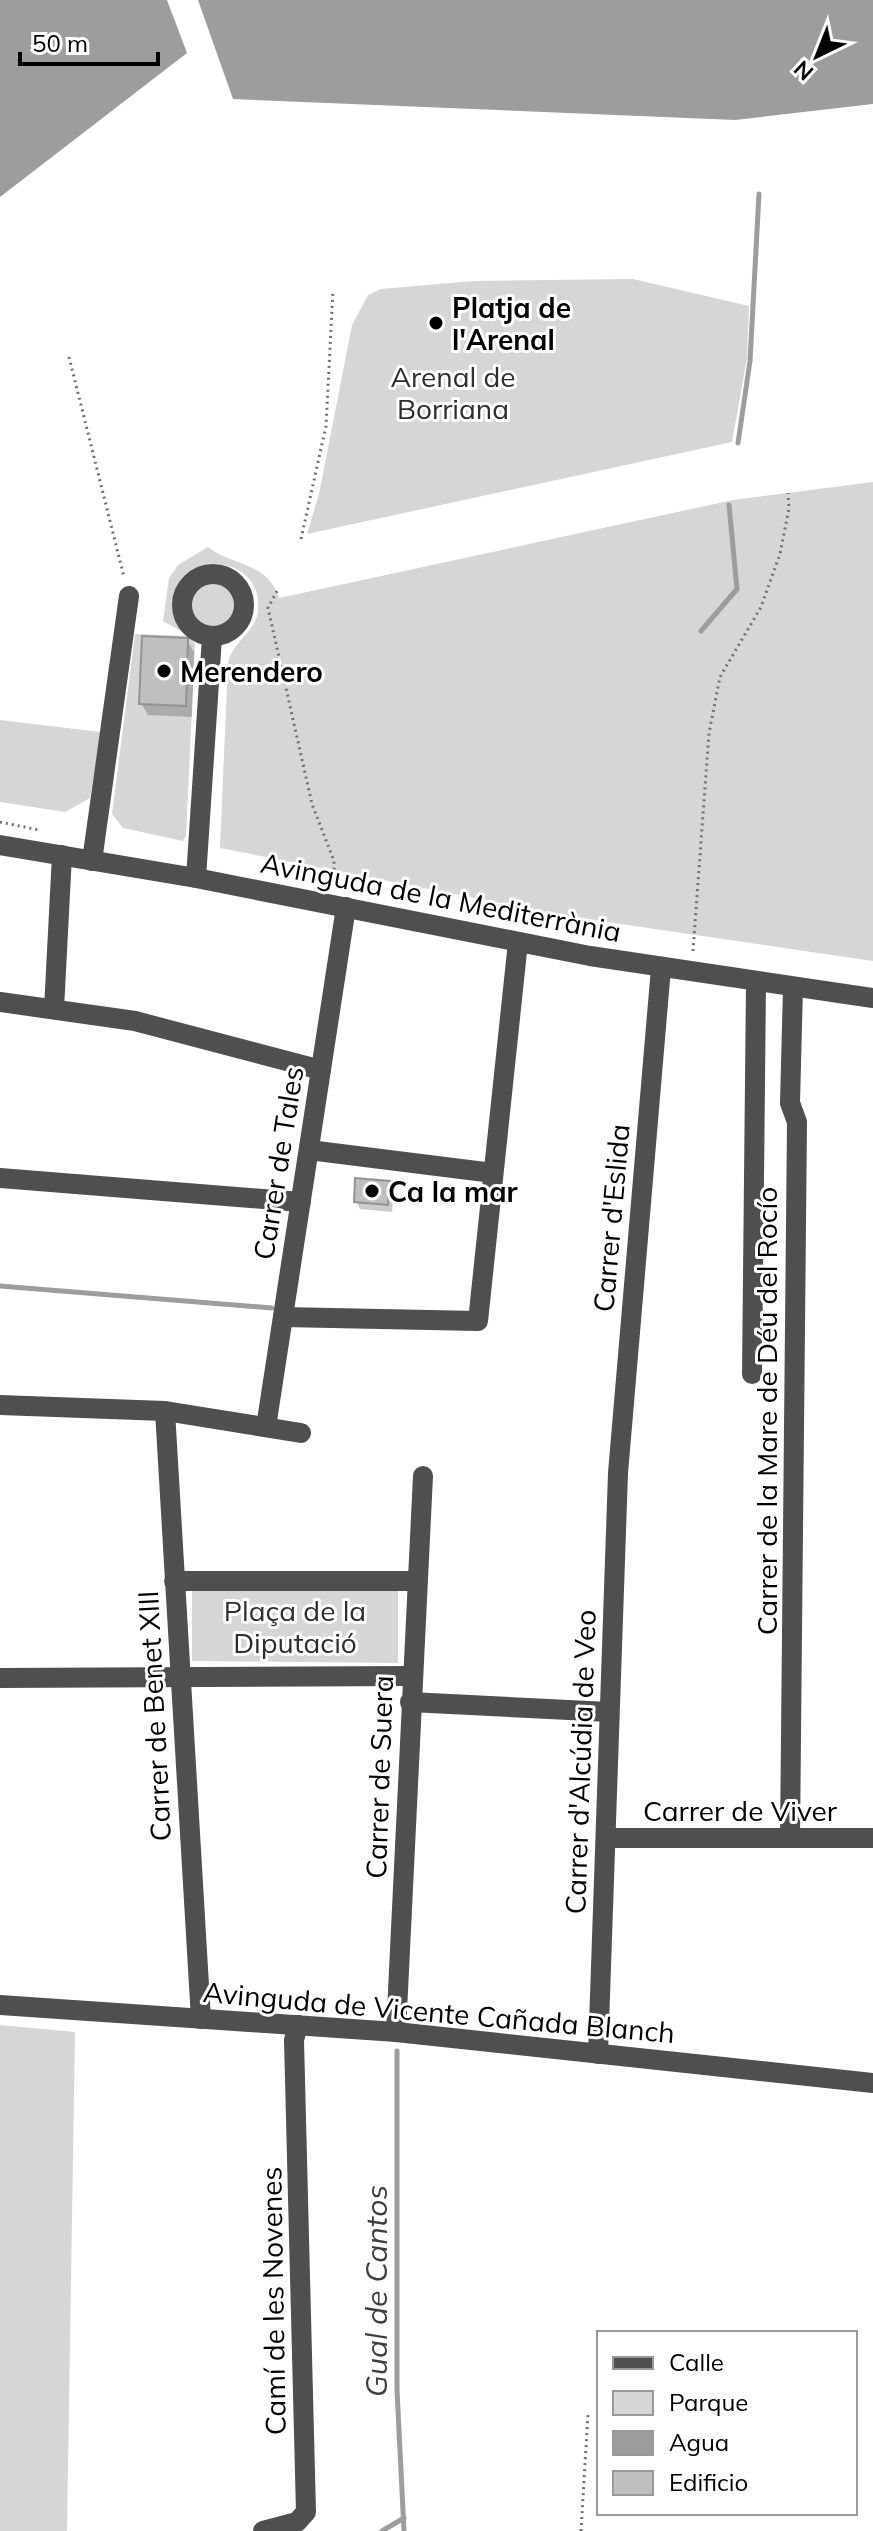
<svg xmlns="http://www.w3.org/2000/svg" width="873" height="2531" font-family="Mulish,sans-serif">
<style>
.green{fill:#d6d6d6}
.water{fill:#9d9d9d}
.shadow{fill:#0003}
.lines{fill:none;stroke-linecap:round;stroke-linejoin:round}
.stream{stroke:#9d9d9d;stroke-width:5}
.building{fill:#bfbfbf;stroke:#939393;stroke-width:2}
.path{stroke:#717171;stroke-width:3;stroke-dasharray:2 4;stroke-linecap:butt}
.minor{stroke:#4f4f4f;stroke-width:20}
.poi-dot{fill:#000;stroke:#fff;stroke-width:3}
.labels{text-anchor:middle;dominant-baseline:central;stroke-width:6;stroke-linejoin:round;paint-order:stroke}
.poi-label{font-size:28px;font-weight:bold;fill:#000;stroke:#fff;text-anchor:start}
.park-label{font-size:28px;fill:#2d2d2d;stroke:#fff}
.street-label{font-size:28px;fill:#000;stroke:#fff}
.water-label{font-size:30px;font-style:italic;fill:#3e3e3e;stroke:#fff}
</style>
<rect width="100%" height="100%" fill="#fff"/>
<g class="green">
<path d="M633 279 749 306 747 358 732 442 307 534 319 494 352 325 368 295 381 289 473 281Z"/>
<path d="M873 482V961L566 916 220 848 228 663C232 642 256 632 258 611 265 541 139 550 184 633L163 621 169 578 178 565 208 547C232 566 268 562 279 598L733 500Z"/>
<circle cx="215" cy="605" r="24"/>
<path d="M135 634 189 636 195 644 186 836 183 841 123 828 112 814Z"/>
<path d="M0 720 101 732 90 798 65 812 0 802Z"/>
<path d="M192 1589 398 1590V1663L192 1661Z"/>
<path d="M0 2025 75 2032 67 2531H0Z"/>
</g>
<g class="water">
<path d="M0 0H167L187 53 0 197Z"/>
<path d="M198 0H873V104L735 120 233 99Z"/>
</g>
<g class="shadow">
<path d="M187 640 194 652 192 717 148 715 141 703Z"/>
<path d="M389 1183 394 1191 392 1212 360 1209 356 1201Z"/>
</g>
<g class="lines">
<g class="stream">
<path d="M738 443 750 361 759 194"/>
<path d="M701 631 737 589 729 505"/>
<path d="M0 1286 272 1308"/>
<path d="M397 2051V2390L404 2531"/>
<path d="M382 2531 404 2518"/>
</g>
</g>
<g class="building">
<path d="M142 636 188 638 186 706 139 704Z"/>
<path d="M355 1178 390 1181 388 1205 354 1202Z"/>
</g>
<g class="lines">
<g class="path">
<path d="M69 357 124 577"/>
<path d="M301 539 326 426 333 290"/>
<path d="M277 591 268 608 312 804 334 861V886"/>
<path d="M0 822 39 830"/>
<path d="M693 951 709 733 720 677 761 607 780 554 789 508 788 493"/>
<path d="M581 2531 588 2414"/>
</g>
<g class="minor">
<circle cx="213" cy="605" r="31"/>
<path d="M0 845 196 878 590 956 873 998"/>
<path d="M92 861 129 596"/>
<path d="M196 878 212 637"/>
<path d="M0 1002 135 1021 321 1070"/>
<path d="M54 1009 62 855"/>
<path d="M309 1150 493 1173"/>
<path d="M0 1178 301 1202"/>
<path d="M283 1317 478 1321 518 942"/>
<path d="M752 1374 756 983"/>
<path d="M0 1405 165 1411 301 1433"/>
<path d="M165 1411 201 2019"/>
<path d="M266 1427 346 907"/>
<path d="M174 1581H417"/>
<path d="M0 1678 411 1676"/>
<path d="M410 1702 609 1712"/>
<path d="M607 1838H873"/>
<path d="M790 1838 797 1122 790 1103 793 987"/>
<path d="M0 2005 396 2032 873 2083"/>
<path d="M396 2032 423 1476"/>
<path d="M598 2054 618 1473 661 968"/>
<path d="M263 2531 297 2522 306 2512 294 2040 298 2025"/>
</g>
</g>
<g class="poi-dot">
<circle cx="436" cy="323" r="8"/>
<circle cx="164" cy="671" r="8"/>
<circle cx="372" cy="1191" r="8"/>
</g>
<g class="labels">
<g class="poi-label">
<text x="452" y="307">Platja de<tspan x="452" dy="32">l'Arenal</tspan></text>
<text x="180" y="671">Merendero</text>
<text x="388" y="1191">Ca la mar</text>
</g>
<g class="park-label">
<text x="453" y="376">Arenal de<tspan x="453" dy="32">Borriana</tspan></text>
<text x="295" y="1610">Plaça de la<tspan x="295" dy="32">Diputació</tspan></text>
</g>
<g class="street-label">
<text transform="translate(441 897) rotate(11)">Avinguda de la Mediterrània</text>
<text transform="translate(278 1163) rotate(-81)">Carrer de Tales</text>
<text transform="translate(611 1218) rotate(-85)">Carrer d'Eslida</text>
<text transform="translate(766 1411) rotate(-90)">Carrer de la Mare de Déu del Rocío</text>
<text transform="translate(154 1716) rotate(-93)">Carrer de Benet XIII</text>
<text transform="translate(580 1762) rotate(-88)">Carrer d'Alcúdia de Veo</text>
<text transform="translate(379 1777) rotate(-88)">Carrer de Suera</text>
<text x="740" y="1810">Carrer de Viver</text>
<text transform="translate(439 2012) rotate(5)">Avinguda de Vicente Cañada Blanch</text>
<text transform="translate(273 2301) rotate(-91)">Camí de les Novenes</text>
</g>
<g class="water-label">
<text transform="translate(376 2291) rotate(-90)">Gual de Cantos</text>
</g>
</g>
<rect x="597" y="2331" width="260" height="184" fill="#ffffff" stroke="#999999" stroke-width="2"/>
<rect x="613" y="2357" width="40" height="12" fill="#4f4f4f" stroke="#999999" stroke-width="2"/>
<text x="669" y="2371" font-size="24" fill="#000000">Calle</text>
<rect x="613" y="2391" width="40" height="24" fill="#d6d6d6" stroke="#999999" stroke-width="2"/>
<text x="669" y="2411" font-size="24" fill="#000000">Parque</text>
<rect x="613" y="2431" width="40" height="24" fill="#9d9d9d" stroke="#999999" stroke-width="2"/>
<text x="669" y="2451" font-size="24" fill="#000000">Agua</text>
<rect x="613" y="2471" width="40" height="24" fill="#bfbfbf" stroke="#999999" stroke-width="2"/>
<text x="669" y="2491" font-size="24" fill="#000000">Edificio</text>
<g transform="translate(817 56) rotate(223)" stroke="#ffffff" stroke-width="6" paint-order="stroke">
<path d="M0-6L14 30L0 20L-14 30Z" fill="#000000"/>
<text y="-12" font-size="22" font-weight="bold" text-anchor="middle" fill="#000000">N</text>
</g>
<path d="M20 52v12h138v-12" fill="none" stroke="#000000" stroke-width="4"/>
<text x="32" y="52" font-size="24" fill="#000000" stroke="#ffffff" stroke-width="6" paint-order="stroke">50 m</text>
</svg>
